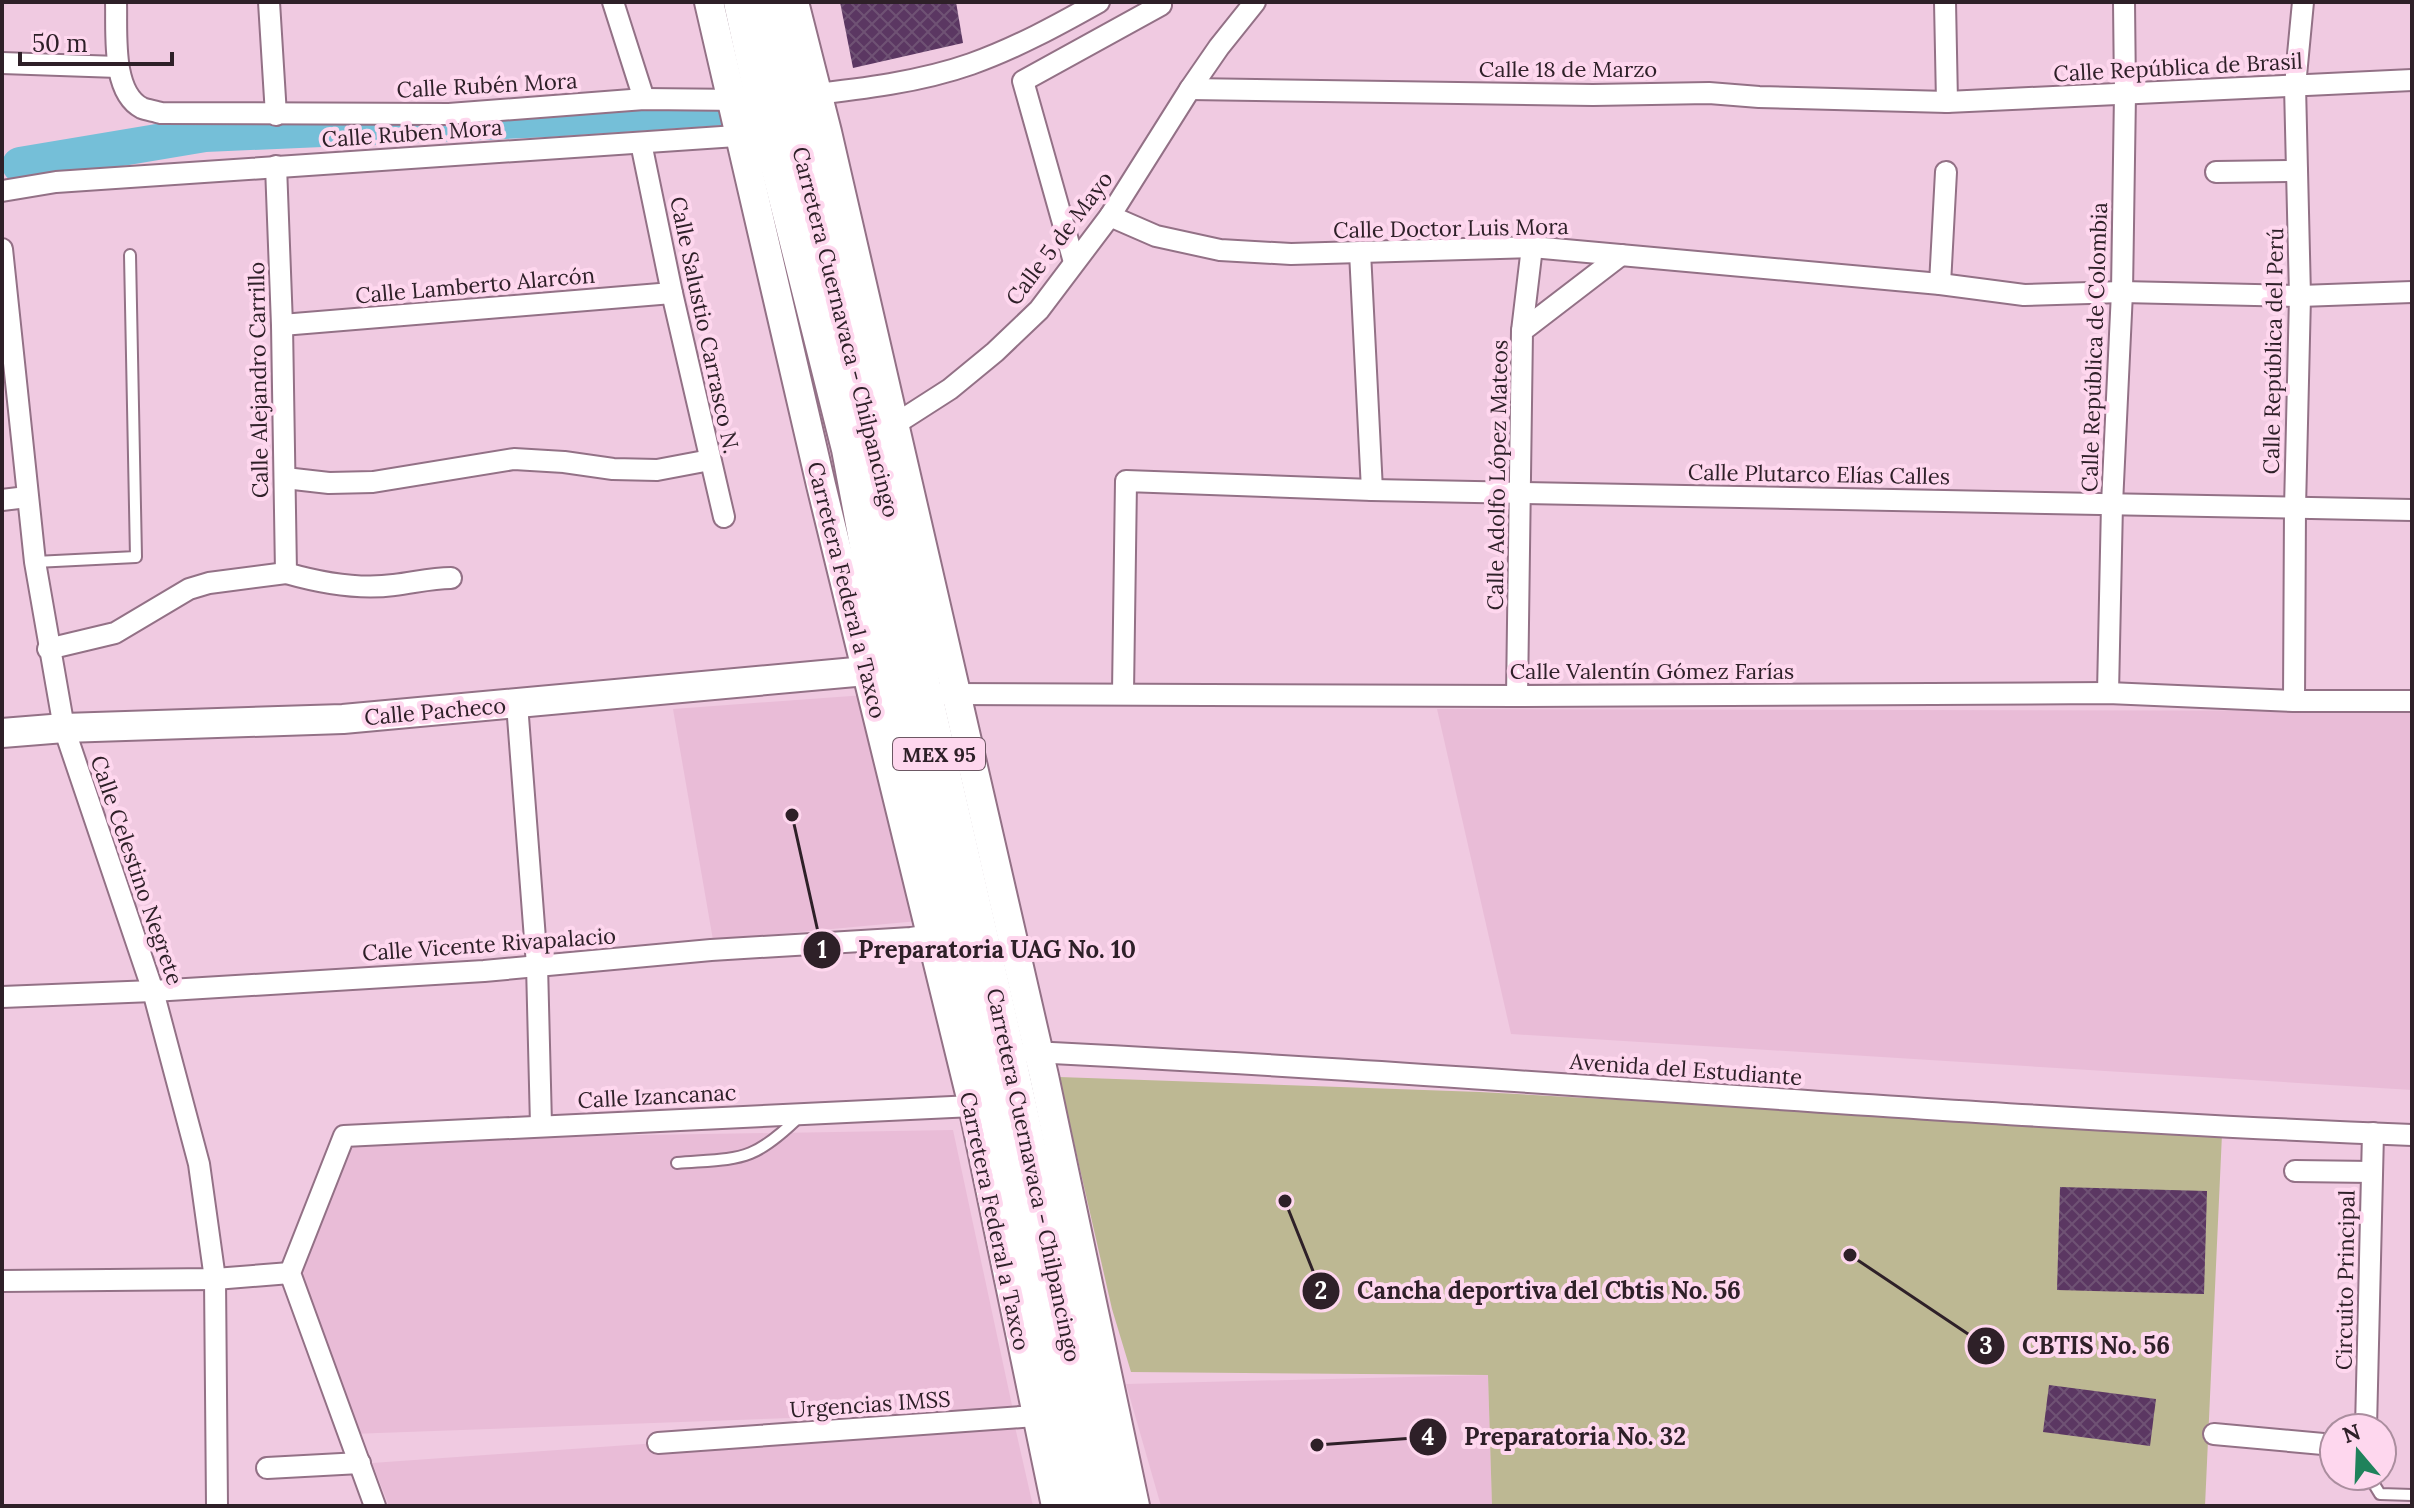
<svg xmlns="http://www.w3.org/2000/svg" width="2414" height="1508" font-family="Lora,serif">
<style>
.built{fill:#e9bcd7}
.green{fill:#bdb893}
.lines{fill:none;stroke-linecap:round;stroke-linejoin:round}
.river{stroke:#75bfd8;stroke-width:36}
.building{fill:url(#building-cross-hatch)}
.lane-casing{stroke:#937186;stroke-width:14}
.street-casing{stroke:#937186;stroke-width:24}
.secondary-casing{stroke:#937186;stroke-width:32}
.primary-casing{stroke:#937186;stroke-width:36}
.lane{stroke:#fff;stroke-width:10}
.street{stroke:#fff;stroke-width:20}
.secondary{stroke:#fff;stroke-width:28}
.primary{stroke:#fff;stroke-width:32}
.labels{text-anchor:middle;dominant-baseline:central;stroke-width:8;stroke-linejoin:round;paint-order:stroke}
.shield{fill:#fed7ee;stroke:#6c5763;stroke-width:2}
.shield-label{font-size:20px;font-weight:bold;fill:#2e2028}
.street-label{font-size:22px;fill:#2e2028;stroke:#fed7ee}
.leader{fill:none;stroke:#2e2028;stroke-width:3}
.callout-dot{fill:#2e2028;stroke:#fed7ee;stroke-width:3}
.mark-label{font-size:24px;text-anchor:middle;font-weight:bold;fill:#fff}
.callout-label{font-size:24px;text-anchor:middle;font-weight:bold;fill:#2e2028;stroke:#fed7ee;stroke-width:8;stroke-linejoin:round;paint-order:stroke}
</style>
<defs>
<pattern id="building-cross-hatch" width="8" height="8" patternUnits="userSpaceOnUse" patternTransform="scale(2)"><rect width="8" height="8" fill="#5b3762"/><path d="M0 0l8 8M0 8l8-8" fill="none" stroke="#6f5274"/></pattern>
</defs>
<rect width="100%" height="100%" fill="#f0cae1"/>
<g class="built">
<path d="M865 695 918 921 713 940 673 709Z"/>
<path d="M1437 709 2412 711V1090L1511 1034Z"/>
<path d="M953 1130 1013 1410 351 1434 295 1275 345 1140Z"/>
<path d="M1488 1375 1492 1506H1161L1126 1384Z"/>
<path d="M1013 1418 1033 1506H389L372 1463Z"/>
</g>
<path class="green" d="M1059 1077 1480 1092 2222 1134 2205 1506H1492L1488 1375 1131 1372 1112 1309Z"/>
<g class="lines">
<path class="river" d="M20 165 205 134 549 119 727 107"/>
</g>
<g class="building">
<path d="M840 2H956L963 43 853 68Z"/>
<path d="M2060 1187 2207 1191 2204 1294 2057 1290Z"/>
<path d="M2049 1385 2156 1399 2150 1446 2043 1432Z"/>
</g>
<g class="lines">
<defs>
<g id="lane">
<path d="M35 562 136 557 130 255"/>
<path d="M677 1163C741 1158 752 1163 800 1116"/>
<path d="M2369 1476 2380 1494 2412 1495"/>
</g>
<g id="street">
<path d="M116 2C117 32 111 92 142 108 147 110 155 111 161 113L449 114 644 99 743 100"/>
<path d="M269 2 276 115"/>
<path d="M613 2 644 99"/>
<path d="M1945 2 1947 102"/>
<path d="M2 63 118 67"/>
<path d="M1190 89 1593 95 1709 93 1759 97 1947 102 2412 80"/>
<path d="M807 95C861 89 920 82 971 64 1016 48 1058 25 1099 2"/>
<path d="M641 143 672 293 724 517"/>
<path d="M276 166 282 325 286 573C321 583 358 590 394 585 413 583 431 578 451 578"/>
<path d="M2216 172 2297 171"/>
<path d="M2 191 56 182 751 135"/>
<path d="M1110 216 1156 236 1220 250 1291 254 1532 247 1940 284 2024 295 2122 292 2300 296 2412 292"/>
<path d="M2 249 35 562 64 728 153 991 199 1164 215 1279 217 1506"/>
<path d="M1360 252 1372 490"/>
<path d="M1074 262 1023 81 1161 5"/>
<path d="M1940 284 1946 172"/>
<path d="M282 325 672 293"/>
<path d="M1522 331 1532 247"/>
<path d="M883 432 950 389 995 352 1039 310 1110 216 1190 89 1219 47 1255 2"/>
<path d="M285 478 329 483 373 482 514 459 564 462 613 469 657 470 710 460"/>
<path d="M2 500 27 497"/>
<path d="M48 649 115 633 189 589 209 583 286 573"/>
<path d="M1123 693 1126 481 1372 490 2412 510"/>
<path d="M2108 693 2112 504 2122 292 2125 93 2124 2"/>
<path d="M945 694 1517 696 2108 693 2294 701H2412"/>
<path d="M1517 696 1522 331 1621 255"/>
<path d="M2294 701 2295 508 2300 296 2295 86 2303 2"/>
<path d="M517 704 537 965 541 1125"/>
<path d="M2 997 153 991 484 971 711 950 911 938 944 933"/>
<path d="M1029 1052C1490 1074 1950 1117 2412 1135"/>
<path d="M2295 1171 2372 1172"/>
<path d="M2 1281 215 1279 290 1273"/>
<path d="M2366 1428 2373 1133"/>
<path d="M2214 1434 2334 1445"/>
<path d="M658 1443 1049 1415"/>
<path d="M267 1468 360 1463"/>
<path d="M375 1506 290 1273 344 1136 973 1106"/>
</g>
<g id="secondary">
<path d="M709 2 821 485 973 1106 1056 1506"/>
<path d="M794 2 827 132 1044 1076 1135 1506"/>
<path d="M2 733 64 728 343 719 866 671"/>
</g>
<g id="primary">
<path d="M740 2 769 134 848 449 893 689 989 1097 1077 1506"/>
<path d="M770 2 798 135 876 437 925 691 1008 1051 1108 1506"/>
</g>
</defs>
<use href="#lane" class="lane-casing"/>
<use href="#street" class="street-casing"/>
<use href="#secondary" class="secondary-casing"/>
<use href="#primary" class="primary-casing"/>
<use href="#lane" class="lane"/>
<use href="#street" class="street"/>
<use href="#secondary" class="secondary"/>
<use href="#primary" class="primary"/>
</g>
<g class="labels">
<rect class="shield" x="893" y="738" width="92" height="32" rx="6"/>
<g class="shield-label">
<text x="939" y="754">MEX 95</text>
</g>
<g class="street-label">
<text transform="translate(2178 67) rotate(-3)">Calle República de Brasil</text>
<text x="1568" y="69">Calle 18 de Marzo</text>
<text transform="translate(487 85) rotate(-3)">Calle Rubén Mora</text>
<text transform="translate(412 133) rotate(-4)">Calle Ruben Mora</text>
<text transform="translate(1451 228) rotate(-1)">Calle Doctor Luis Mora</text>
<text transform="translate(1059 238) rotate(-53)">Calle 5 de Mayo</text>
<text transform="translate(475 285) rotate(-5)">Calle Lamberto Alarcón</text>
<text transform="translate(705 325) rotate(78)">Calle Salustio Carrasco N.</text>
<text transform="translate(846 332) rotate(76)">Carretera Cuernavaca - Chilpancingo</text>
<text transform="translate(2094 347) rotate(-88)">Calle República de Colombia</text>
<text transform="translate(2273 351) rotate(-89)">Calle República del Perú</text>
<text transform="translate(258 380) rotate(-91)">Calle Alejandro Carrillo</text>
<text transform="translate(1819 474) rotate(1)">Calle Plutarco Elías Calles</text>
<text transform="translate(1497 475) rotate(-89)">Calle Adolfo López Mateos</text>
<text transform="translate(847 590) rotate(76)">Carretera Federal a Taxco</text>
<text x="1652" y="671">Calle Valentín Gómez Farías</text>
<text transform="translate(435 711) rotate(-5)">Calle Pacheco</text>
<text transform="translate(137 870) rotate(71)">Calle Celestino Negrete</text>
<text transform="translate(489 944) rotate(-4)">Calle Vicente Rivapalacio</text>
<text transform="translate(1686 1069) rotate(4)">Avenida del Estudiante</text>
<text transform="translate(657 1096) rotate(-3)">Calle Izancanac</text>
<text transform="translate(1034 1175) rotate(78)">Carretera Cuernavaca - Chilpancingo</text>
<text transform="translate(995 1221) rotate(78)">Carretera Federal a Taxco</text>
<text transform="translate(2345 1280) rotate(-89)">Circuito Principal</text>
<text transform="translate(870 1404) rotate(-4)">Urgencias IMSS</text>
</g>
</g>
<path class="leader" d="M792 815L822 950M1285 1201L1321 1291M1850 1255L1986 1346M1317 1445L1428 1437"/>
<g class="callout-dot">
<circle cx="792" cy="815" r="8"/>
<circle cx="1285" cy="1201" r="8"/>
<circle cx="1850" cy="1255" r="8"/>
<circle cx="1317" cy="1445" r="8"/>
<circle cx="822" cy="950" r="20"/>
<circle cx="1321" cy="1291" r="20"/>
<circle cx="1986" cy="1346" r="20"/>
<circle cx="1428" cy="1437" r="20"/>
</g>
<g class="mark-label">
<text x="822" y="958">1</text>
<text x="1321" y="1299">2</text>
<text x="1986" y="1354">3</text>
<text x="1428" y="1445">4</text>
</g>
<g class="callout-label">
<text x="997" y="958">Preparatoria UAG No. 10</text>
<text x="1549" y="1299">Cancha deportiva del Cbtis No. 56</text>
<text x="2096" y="1354">CBTIS No. 56</text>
<text x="1575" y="1445">Preparatoria No. 32</text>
</g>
<rect width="2414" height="1508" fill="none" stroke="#2e2028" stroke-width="8"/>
<g transform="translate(2358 1452) rotate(341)"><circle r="38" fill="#fed7ee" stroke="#ab8e9f" stroke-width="2"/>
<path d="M0-6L14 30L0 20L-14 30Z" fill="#1f825b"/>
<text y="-12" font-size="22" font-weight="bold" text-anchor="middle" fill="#2e2028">N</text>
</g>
<path d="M20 52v12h152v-12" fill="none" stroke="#2e2028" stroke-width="4"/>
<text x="32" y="52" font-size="24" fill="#2e2028" stroke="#fed7ee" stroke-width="6" paint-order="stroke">50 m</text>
</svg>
